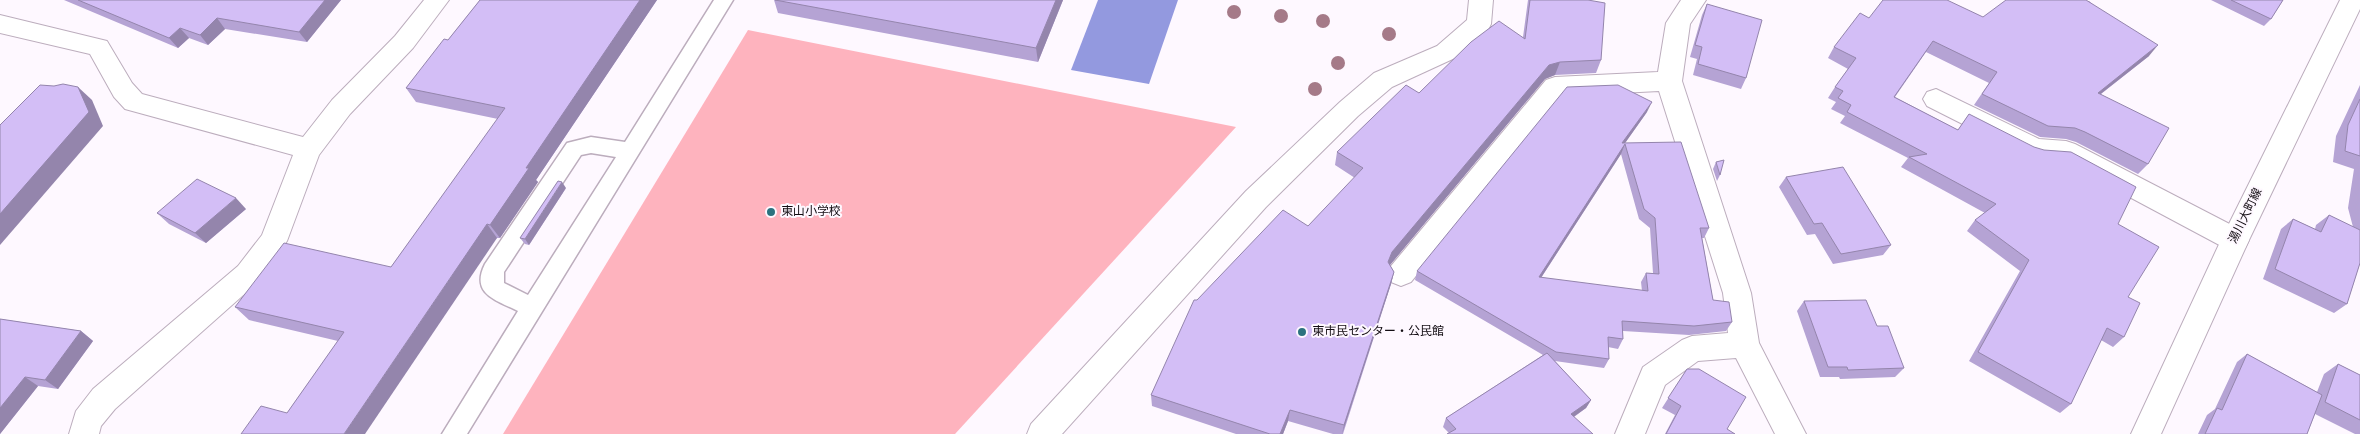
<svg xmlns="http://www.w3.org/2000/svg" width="2360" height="434" font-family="Overpass,'Noto Sans JP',sans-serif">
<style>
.green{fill:#feb3be}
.water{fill:#9399df}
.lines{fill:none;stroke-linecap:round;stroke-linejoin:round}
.lane-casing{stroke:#bcadbd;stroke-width:3}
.street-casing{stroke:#bcadbd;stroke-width:2}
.secondary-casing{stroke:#bcadbd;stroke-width:2}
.lane{fill:#fff;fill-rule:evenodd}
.street{fill:#fff;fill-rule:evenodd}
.secondary{fill:#fff;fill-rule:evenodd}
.tree{fill:#a57a88}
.wall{fill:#b5a3d4;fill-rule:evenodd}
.shaded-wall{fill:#9485ac}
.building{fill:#d3bef6;stroke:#9485ac;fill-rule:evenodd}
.poi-dot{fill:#2b727f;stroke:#fef8ff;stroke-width:2}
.labels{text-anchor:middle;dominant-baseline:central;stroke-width:4;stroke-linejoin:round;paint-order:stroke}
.poi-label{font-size:12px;fill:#130d13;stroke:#fef8ff;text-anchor:start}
.street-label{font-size:12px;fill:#130d13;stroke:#fef8ff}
</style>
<rect width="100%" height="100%" fill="#fef8ff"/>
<path class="green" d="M748 30 1236 127 955 434H503Z"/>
<path class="water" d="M1098 0H1178L1149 84 1071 70Z"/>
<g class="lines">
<defs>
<path id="lane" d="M714 0H733L467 434H442L518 311C496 300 470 294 485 264L567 143 591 137 625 142ZM591 153 616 157 528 295 504 283V272L581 155Z"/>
<g id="street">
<path d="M424 0H449L413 48 350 114 319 155 287 241 258 282 115 409 101 426 99 434H69L76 411 93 389 238 266 262 235 293 155 125 109 114 97 90 54 0 33V15L107 41 132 83 142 94 303 137 332 100 395 36Z"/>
<path d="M1469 0H1493L1491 24 1488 30 1455 58 1392 87 1358 116 1266 207 1062 434H1027L1031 424 1246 191 1340 102 1374 73 1437 46 1467 20Z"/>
<path d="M1681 0H1706L1690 24 1682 81 1751 293 1759 343 1806 434H1775L1736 358 1698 361 1665 385 1645 434H1615L1643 367 1682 340 1692 336 1728 333 1723 293 1659 91 1562 96 1411 282 1401 286 1391 282 1387 274 1391 266 1546 80 1555 77 1658 72 1666 23Z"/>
<path d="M1936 89 2039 139 2066 141 2075 144 2245 232 2249 240 2245 248 2235 251 2225 248 2062 161 2035 159 2026 156 1927 106 1923 99 1927 92Z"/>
</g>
<path id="secondary" d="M2340 0H2360V9L2249 240 2161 434H2131L2221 240Z"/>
</defs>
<use href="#lane" class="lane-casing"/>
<use href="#street" class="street-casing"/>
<use href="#secondary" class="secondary-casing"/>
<use href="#lane" class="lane"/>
<use href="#street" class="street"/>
<use href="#secondary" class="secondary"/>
</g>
<g class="tree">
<circle cx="1234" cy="12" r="7"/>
<circle cx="1281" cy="16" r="7"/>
<circle cx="1323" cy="21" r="7"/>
<circle cx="1389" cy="34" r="7"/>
<circle cx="1338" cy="63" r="7"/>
<circle cx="1315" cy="89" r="7"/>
</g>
<g class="wall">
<path d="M64 0H341L307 42 225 29 208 45 189 38 178 48Z"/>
<path d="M480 0H657L536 180 538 182 500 238H497L287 413 338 341 249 320 235 307 391 267 498 119 416 102 406 88 448 40Z"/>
<path d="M774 0H1063L1038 62 778 13Z"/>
<path d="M1528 0H1588L1601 60 1596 73 1555 75 1545 79 1390 265 1394 272 1391 284 1343 434H1333L1288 421 1283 434H1236L1152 406 1151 395 1197 300 1308 226 1355 178 1335 165 1337 152 1419 93 1523 37Z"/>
<path d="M2211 0H2283L2271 19 2264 26Z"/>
<path d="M2089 1 2149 56 2101 94 2148 164 2138 174 2076 142 2066 139 2040 137 1974 105 1989 83 1926 52 1895 97 1958 130 1969 114 2118 224 2128 297 2124 337 2113 347 2101 340 2071 404 2060 413 1969 361 2020 271 1967 231 1975 220 1985 213 1901 167 1908 158 1840 123 1845 116 1831 109 1836 102 1828 98 1835 87 1848 69 1828 58 1834 47 1869 18 1983 17Z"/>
<path d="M1707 4 1746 78 1741 89 1693 75 1697 59 1690 57 1702 15Z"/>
<path d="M2360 85V263L2347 304 2334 313 2263 279 2281 229 2293 219 2315 229 2316 225 2329 215 2353 227 2348 208 2354 169 2333 162 2336 136Z"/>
<path d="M1647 112 1625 143 1709 228 1704 238H1702L1713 300 1732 322 1726 331 1689 335 1623 331V339L1618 349 1608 347 1609 359 1604 368 1555 361 1591 400 1586 408 1574 417 1449 433 1443 427 1446 418 1543 355 1415 280 1417 271ZM1621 154 1639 219 1650 228 1653 273H1646L1641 282 1642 291 1541 278Z"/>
<path d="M1716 162 1720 175 1717 181 1713 169Z"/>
<path d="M1786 177 1891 245 1883 255 1833 264 1815 234 1807 235 1779 187Z"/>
<path d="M566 188 529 245 525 244 520 238Z"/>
<path d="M246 209 206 243 169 224 157 213Z"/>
<path d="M1804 301 1877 326 1904 368 1895 377 1840 379 1839 377H1820L1797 311Z"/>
<path d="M0 319 81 331 93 341 58 389 38 386 0 434Z"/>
<path d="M2247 354 2317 392 2324 374 2338 364 2360 375V434H2355L2315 414 2307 434H2198L2207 415 2215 409 2237 362Z"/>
<path d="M1687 369 1727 429 1735 434H1665L1675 415 1662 408Z"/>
</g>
<g class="shaded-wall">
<path d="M325 0H341L307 42 299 32Z"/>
<path d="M640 0H657L536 180 538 182 500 238 490 225 526 168Z"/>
<path d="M1056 0H1063L1038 62 1036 48Z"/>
<path d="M217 18 225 29 208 45 200 35Z"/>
<path d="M180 28 189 38 178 48 169 38Z"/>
<path d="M2158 45 2149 56 2089 103 2098 93Z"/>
<path d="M1560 62 1555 75 1545 79 1390 265 1388 262 1392 252 1549 65Z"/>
<path d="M78 87 92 100 103 126 0 245V214Z"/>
<path d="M1652 102 1647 112 1618 153 1622 143Z"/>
<path d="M1625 144 1621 154 1535 287 1539 277Z"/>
<path d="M562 182 566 188 529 245 525 239Z"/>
<path d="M236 198 246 209 206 243 195 233Z"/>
<path d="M487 224 497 238 365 434H344Z"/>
<path d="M1394 272 1391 284 1342 434 1344 425Z"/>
<path d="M81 331 93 341 58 389 45 380Z"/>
<path d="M25 377 38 386 0 434V408Z"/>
<path d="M1591 400 1586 408 1566 422 1571 414Z"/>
<path d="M1290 410 1288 421 1283 434H1280Z"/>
</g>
<g class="building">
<path d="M78 0H325L299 32 217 18 200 35 180 28 169 38Z"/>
<path d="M480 0H640L526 168H529L490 225 487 224 344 434H241L261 406 287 413 344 332 235 307 284 243 391 267 505 108 406 88 444 39 448 40Z"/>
<path d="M775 0H1056L1036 48Z"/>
<path d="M1530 0H1588L1605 3 1601 60 1560 62 1549 65 1392 252 1388 262 1394 272 1344 425 1290 410 1280 434H1270L1151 395 1194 300H1197L1283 210 1308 226 1363 168 1337 152 1406 85 1419 93 1471 42 1499 21 1525 39Z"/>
<path d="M1883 0H1947L1983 17 2006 0H2086L2158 45 2098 93 2169 128 2148 164 2085 132 2075 128 2048 126 1982 94 1997 72 1933 41 1894 97 1958 130 1969 114 2034 147 2044 150 2071 152 2136 187 2118 224 2159 247 2128 297 2140 303 2124 337 2107 328 2071 404 1978 352 2029 260 1975 220 1996 204 1909 157 1927 154 1847 112 1851 105 1838 98 1843 91 1835 87 1856 58 1834 47 1860 13 1869 18Z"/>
<path d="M2231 0H2283L2271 19Z"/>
<path d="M1707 4 1762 20 1746 78 1698 64 1702 47 1695 45Z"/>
<path d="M63 84 78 87 89 112 0 214V125L40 85 54 86Z"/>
<path d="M1618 85 1652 102 1622 143 1681 142 1709 228H1700L1713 300 1729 302 1732 322 1694 326 1622 321 1623 339 1608 337 1609 359 1556 352 1417 271 1567 87ZM1625 144 1644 209 1655 218 1659 274 1646 273 1648 291 1539 277Z"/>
<path d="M2360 99V156L2345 151 2348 125Z"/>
<path d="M1724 160 1720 175 1716 162Z"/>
<path d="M1843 167 1891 245 1841 254 1822 223 1814 224 1786 177Z"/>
<path d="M197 179 236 198 195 233 157 213Z"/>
<path d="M558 181 562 182 525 239 520 238Z"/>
<path d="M2329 215 2360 230V263L2347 304 2275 269 2293 219 2321 232Z"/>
<path d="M1866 300 1877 326H1888L1904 368 1848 370 1847 367H1828L1804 301Z"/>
<path d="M0 319 81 331 45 380 25 377 0 408Z"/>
<path d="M1547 353 1591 400 1571 414 1593 434H1447L1456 429 1446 418Z"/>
<path d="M2247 354 2322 395 2307 434H2205L2217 408 2222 410Z"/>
<path d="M2338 364 2360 375V420L2325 402Z"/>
<path d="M1687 369H1699L1746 397 1727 429 1735 434H1666L1681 406 1668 398Z"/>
</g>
<g class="poi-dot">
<circle cx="771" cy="212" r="5"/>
<circle cx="1302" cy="332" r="5"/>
</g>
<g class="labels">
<g class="poi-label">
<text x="781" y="212">東山小学校</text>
<text x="1312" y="332">東市民センター・公民館</text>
</g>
<g class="street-label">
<text transform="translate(2246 216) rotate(-64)">湯川大町線</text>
</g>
</g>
</svg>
